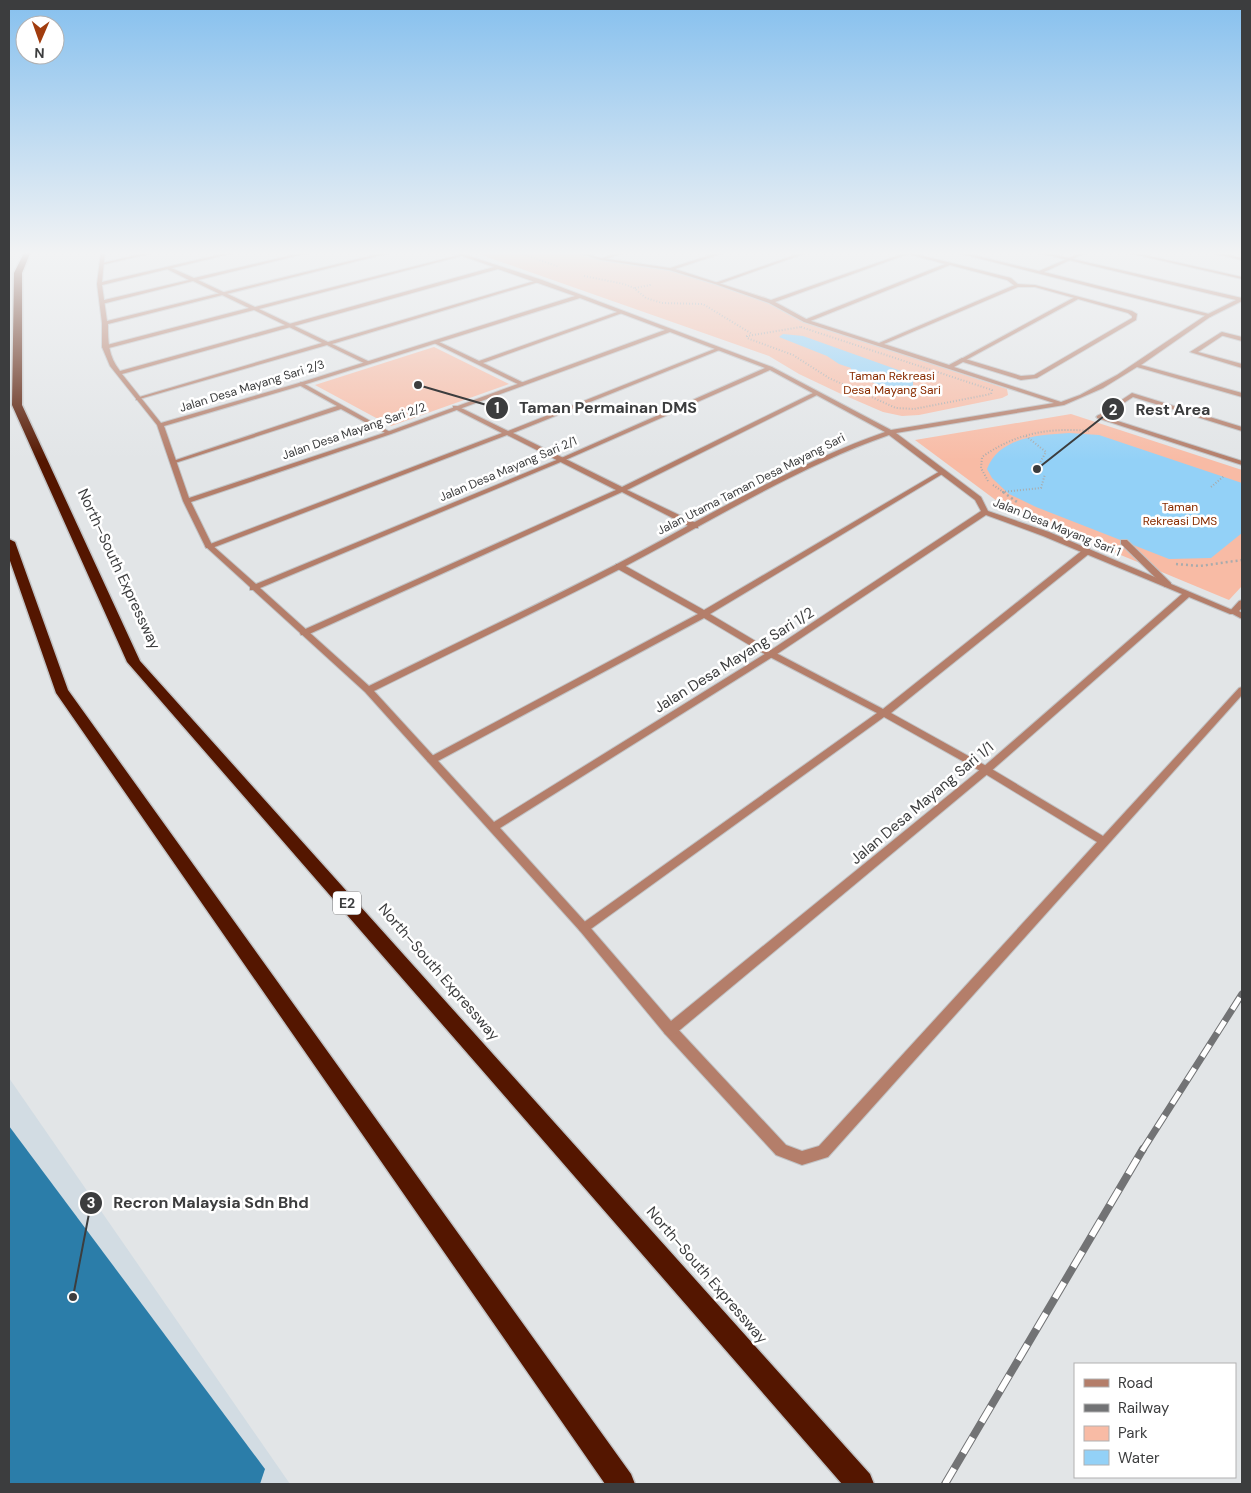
<svg xmlns="http://www.w3.org/2000/svg" width="1251" height="1493" font-family="'DM Sans',sans-serif">
<style>
.built{fill:#d2dce3}
.green{fill:#f8bba5}
.water{fill:#93d1f7}
.building{fill:#2b7da9}
.lines{fill:none;stroke-linecap:round;stroke-linejoin:round}
.lane-casing{stroke:#c1c3c5;stroke-width:2}
.street-casing{stroke:#c1c3c5;stroke-width:2}
.highway-casing{stroke:#c1c3c5;stroke-width:3}
.path-far1{stroke:#a9abac;stroke-width:2;stroke-dasharray:1 2;stroke-linecap:butt}
.path{stroke:#a9abac;stroke-width:2.5;stroke-dasharray:2 3;stroke-linecap:butt}
.lane{fill:#b47e6a;fill-rule:evenodd}
.street{fill:#b47e6a;fill-rule:evenodd}
.highway{fill:#541600;fill-rule:evenodd}
.rail-far1-casing{stroke:#727375;stroke-width:7}
.rail-casing{stroke:#727375;stroke-width:8}
.rail-far1{stroke:#fff;stroke-width:5;stroke-dasharray:14;stroke-linecap:butt}
.rail{stroke:#fff;stroke-width:6;stroke-dasharray:18;stroke-linecap:butt}
.labels{text-anchor:middle;dominant-baseline:central;stroke-width:5;stroke-linejoin:round;paint-order:stroke}
.far-park-label{font-size:12px;fill:#882c00;stroke:#fff}
.far-street-label{font-size:12px;fill:#3c3d3e;stroke:#fff}
.shield{fill:#fff;stroke:#767778;stroke-width:1}
.shield-label{font-size:14px;font-weight:bold;fill:#3c3d3e}
.street-label{font-size:15px;fill:#3c3d3e;stroke:#fff}
.leader{fill:none;stroke:#3c3d3e;stroke-width:2}
.callout-dot{fill:#3c3d3e;stroke:#fff;stroke-width:2}
.mark-label{font-size:15px;text-anchor:middle;font-weight:bold;fill:#fff}
.callout-label{font-size:16px;text-anchor:middle;font-weight:bold;fill:#3c3d3e;stroke:#fff;stroke-width:5;stroke-linejoin:round;paint-order:stroke}
</style>
<rect width="100%" height="100%" fill="#e2e5e7"/>
<path class="built" d="M9 1078 290 1484H9Z"/>
<g class="green">
<path d="M470 251H576L595 257 672 269 766 297 802 321 1007 389 1008 395 1002 398 919 415 902 416 883 412 839 393 799 374 769 356Z"/>
<path d="M434 347 509 384 391 426 315 385Z"/>
<path d="M1071 414 1242 470V586L1229 600 1005 507 915 440Z"/>
</g>
<g class="water">
<path d="M783 334 803 336 918 377 913 379V387C889 393 871 382 851 372V368L839 364 827 356 779 337Z"/>
<path d="M1069 433 1099 435 1242 483V533L1211 558 1169 559 1036 507 1009 494 992 478 987 469C999 437 1038 435 1069 433Z"/>
</g>
<path class="building" d="M9 1126 265 1469 260 1484H9Z"/>
<g class="lines">
<defs>
<g id="lane">
<path d="M154 251H161L101 265 99 264Z"/>
<path d="M309 251H316L198 280 255 307 463 254 465 255 259 309 328 342 538 280 542 281 332 344 370 362V364H366L327 345 136 400V398L322 343 254 310 105 349 102 347 103 346 249 308 193 281 102 304 100 301 189 280 167 269 169 267 194 278Z"/>
<path d="M624 251H630L603 260 599 259Z"/>
<path d="M806 251H812L719 284 715 283Z"/>
<path d="M897 251H904L1011 278 1019 285 1015 286 1007 280 950 265 808 322H804V320L945 264Z"/>
<path d="M950 251H957L1039 271 1085 251H1090L1044 272 1213 315 1210 317Z"/>
<path d="M1120 251H1127L1242 277V279Z"/>
<path d="M1075 297 1080 298 964 361 959 360Z"/>
<path d="M620 311 625 312 483 363 524 383 525 384 522 386 432 342 437 341 479 361Z"/>
<path d="M1220 333 1225 334 1198 352 1242 364V368L1190 352Z"/>
<path d="M717 348 722 349 513 433 622 487 815 392H819V394L627 490 698 524V528H692L622 492 307 635H301L300 633 301 631 616 490 507 435 212 548H206L205 546 502 433 453 408V406H457L508 431Z"/>
<path d="M301 382 392 433 387 434 341 409 175 463 170 462 337 406 299 385 298 384Z"/>
<path d="M1132 393 1242 427V431L1133 397 1101 418 1096 417Z"/>
<path d="M942 470 945 472 944 473 710 614 774 652 883 709 1084 549H1090V553L891 713 990 768 1103 836 1239 688 1242 687V695L828 1157 802 1165 776 1155 665 1034 663 1030 665 1026 670 1024 675 1026 786 1145 802 1151 819 1146 1097 842 982 772 884 717 588 931 584 933 580 931 578 928 580 925 877 713 768 656 704 618 436 762H428L427 760 428 758 698 614 616 568V564H622L704 610Z"/>
<path d="M1121 540H1127L1171 583V587H1165L1121 544Z"/>
<path d="M1242 600V608L1239 611 1242 613V619L1229 612 1239 601Z"/>
</g>
<g id="street">
<path d="M101 251H105L102 282 235 251H242L102 285 107 321 390 251H397L108 324C108 341 108 356 120 371L494 267 448 251H454L542 280 772 367 891 430 1054 403 804 322 769 303 715 284 669 270 601 260 571 251H577L601 258 670 268 723 251H729L675 269 771 300 908 252V254L775 302 808 320 879 343 1017 284 1035 285 1132 311 1137 314 1136 320 1037 378 1021 380 963 362 954 367 1061 402 1080 395 1117 375 1206 315 1236 300 1031 251H1038L1242 298V301L1210 317 1141 365 1242 393V397L1137 367 1103 388 1064 405 896 433 981 497 988 511 1049 532 1237 612 1236 614H1230L1189 597 990 772 675 1034 670 1036 665 1034 580 931 365 692 253 590H250V587L205 546 183 501 157 425 110 366 102 347V323L97 284ZM498 269 575 296 299 383 161 423 122 374ZM1018 287H1035L1128 313 1132 316V318L1034 375 1021 376 962 358 949 365 884 344ZM580 298 665 330 387 432 189 498 164 426 303 385ZM670 332 765 368 559 459 256 584 212 545 191 502 391 434ZM770 370 885 432C791 465 705 518 617 564 535 606 452 645 369 686L260 588 563 461ZM889 435 975 500 981 511 768 652 494 822 374 691C456 650 540 610 622 568 710 522 795 468 889 435ZM986 515 1043 536 1182 594 982 768 671 1021 588 925 500 828 774 656Z"/>
<path d="M1204 251H1211L1242 258V260Z"/>
<path d="M1222 332 1242 337V341L1220 335V333Z"/>
<path d="M1099 415 1242 461V465L1097 418V416Z"/>
</g>
<g id="highway">
<path d="M25 251H31L22 273V405L140 661 870 1474 874 1484H842L127 662 12 405 14 273Z"/>
<path d="M9 539 15 542 68 690 631 1474 635 1484H605L56 693 9 558Z"/>
</g>
</defs>
<use href="#lane" class="lane-casing"/>
<use href="#street" class="street-casing"/>
<use href="#highway" class="highway-casing"/>
<g class="path-far1">
<path d="M514 251 559 267"/>
<path d="M584 276 624 284 634 288 646 298 662 303 703 304 752 334"/>
<path d="M635 288 650 285 651 283"/>
<path d="M801 327 992 390 991 394 914 409 896 408 829 378 793 355 747 338V336Z"/>
<path d="M1026 436 1046 452 1038 466"/>
<path d="M988 481 981 468 982 457C1014 434 1049 427 1089 431"/>
<path d="M993 485 1005 493"/>
<path d="M1211 487 1224 476"/>
<path d="M1002 492 1041 488 1045 474"/>
</g>
<g class="path">
<path d="M1003 492 1017 502"/>
<path d="M1176 564 1200 566 1242 560"/>
</g>
<use href="#lane" class="lane"/>
<use href="#street" class="street"/>
<use href="#highway" class="highway"/>
<defs>
<path id="rail-far1" d="M1142 1151 1242 994"/>
<path id="rail" d="M945 1484 1143 1149"/>
</defs>
<use href="#rail-far1" class="rail-far1-casing"/>
<use href="#rail" class="rail-casing"/>
<use href="#rail-far1" class="rail-far1"/>
<use href="#rail" class="rail"/>
</g>
<linearGradient id="sky" x2="0" y2="1"><stop stop-color="#86c0ee"/><stop offset="0.55" stop-color="#f2f3f4"/><stop offset="1" stop-color="#f2f3f4" stop-opacity="0"/></linearGradient>
<rect width="1251" height="460" fill="url(#sky)"/>
<g class="labels">
<g class="far-park-label">
<text x="892" y="376">Taman Rekreasi<tspan x="892" dy="14">Desa Mayang Sari</tspan></text>
<text x="1180" y="507">Taman<tspan x="1180" dy="14">Rekreasi DMS</tspan></text>
</g>
<g class="far-street-label">
<text transform="translate(252 386) rotate(-17)">Jalan Desa Mayang Sari 2/3</text>
<text transform="translate(354 431) rotate(-19)">Jalan Desa Mayang Sari 2/2</text>
<text transform="translate(508 469) rotate(-23)">Jalan Desa Mayang Sari 2/1</text>
<text transform="translate(751 484) rotate(-27)">Jalan Utama Taman Desa Mayang Sari</text>
<text transform="translate(1057 527) rotate(22)">Jalan Desa Mayang Sari 1</text>
</g>
<rect class="shield" x="333" y="891.5" width="28" height="23" rx="4"/>
<g class="shield-label">
<text x="347" y="903">E2</text>
</g>
<g class="street-label">
<text transform="translate(119 569) rotate(65)">North–South Expressway</text>
<text transform="translate(734 660) rotate(-32)">Jalan Desa Mayang Sari 1/2</text>
<text transform="translate(922 803) rotate(-40)">Jalan Desa Mayang Sari 1/1</text>
<text transform="translate(439 972) rotate(49)">North–South Expressway</text>
<text transform="translate(707 1275) rotate(49)">North–South Expressway</text>
</g>
</g>
<path class="leader" d="M418 385L497 408M1037 469L1113 409M73 1297L91 1203"/>
<g class="callout-dot">
<circle cx="418" cy="385" r="5"/>
<circle cx="1037" cy="469" r="5"/>
<circle cx="73" cy="1297" r="5"/>
<circle cx="497" cy="408" r="12"/>
<circle cx="1113" cy="409" r="12"/>
<circle cx="91" cy="1203" r="12"/>
</g>
<g class="mark-label">
<text x="497" y="413">1</text>
<text x="1113" y="415">2</text>
<text x="91" y="1208">3</text>
</g>
<g class="callout-label">
<text x="608" y="413">Taman Permainan DMS</text>
<text x="1173" y="415">Rest Area</text>
<text x="211" y="1208">Recron Malaysia Sdn Bhd</text>
</g>
<rect width="1251" height="1493" fill="none" stroke="#3c3d3e" stroke-width="20"/>
<rect x="1074" y="1363" width="162" height="115" fill="#ffffff" stroke="#b1b1b2"/>
<rect x="1084" y="1379" width="25" height="8" fill="#b47e6a" stroke="#b1b1b2"/>
<text x="1118" y="1388" font-size="15" fill="#3c3d3e">Road</text>
<rect x="1084" y="1404" width="25" height="8" fill="#727375" stroke="#b1b1b2"/>
<text x="1118" y="1413" font-size="15" fill="#3c3d3e">Railway</text>
<rect x="1084" y="1426" width="25" height="15" fill="#f8bba5" stroke="#b1b1b2"/>
<text x="1118" y="1438" font-size="15" fill="#3c3d3e">Park</text>
<rect x="1084" y="1450" width="25" height="15" fill="#93d1f7" stroke="#b1b1b2"/>
<text x="1118" y="1463" font-size="15" fill="#3c3d3e">Water</text>
<g transform="translate(40 40) rotate(182)"><circle r="24" fill="#ffffff" stroke="#b1b1b2"/>
<path d="M0-4L9 19L0 12L-9 19Z" fill="#a13c0e"/>
<text y="-8" font-size="14" font-weight="bold" text-anchor="middle" fill="#3c3d3e">N</text>
</g>
</svg>
